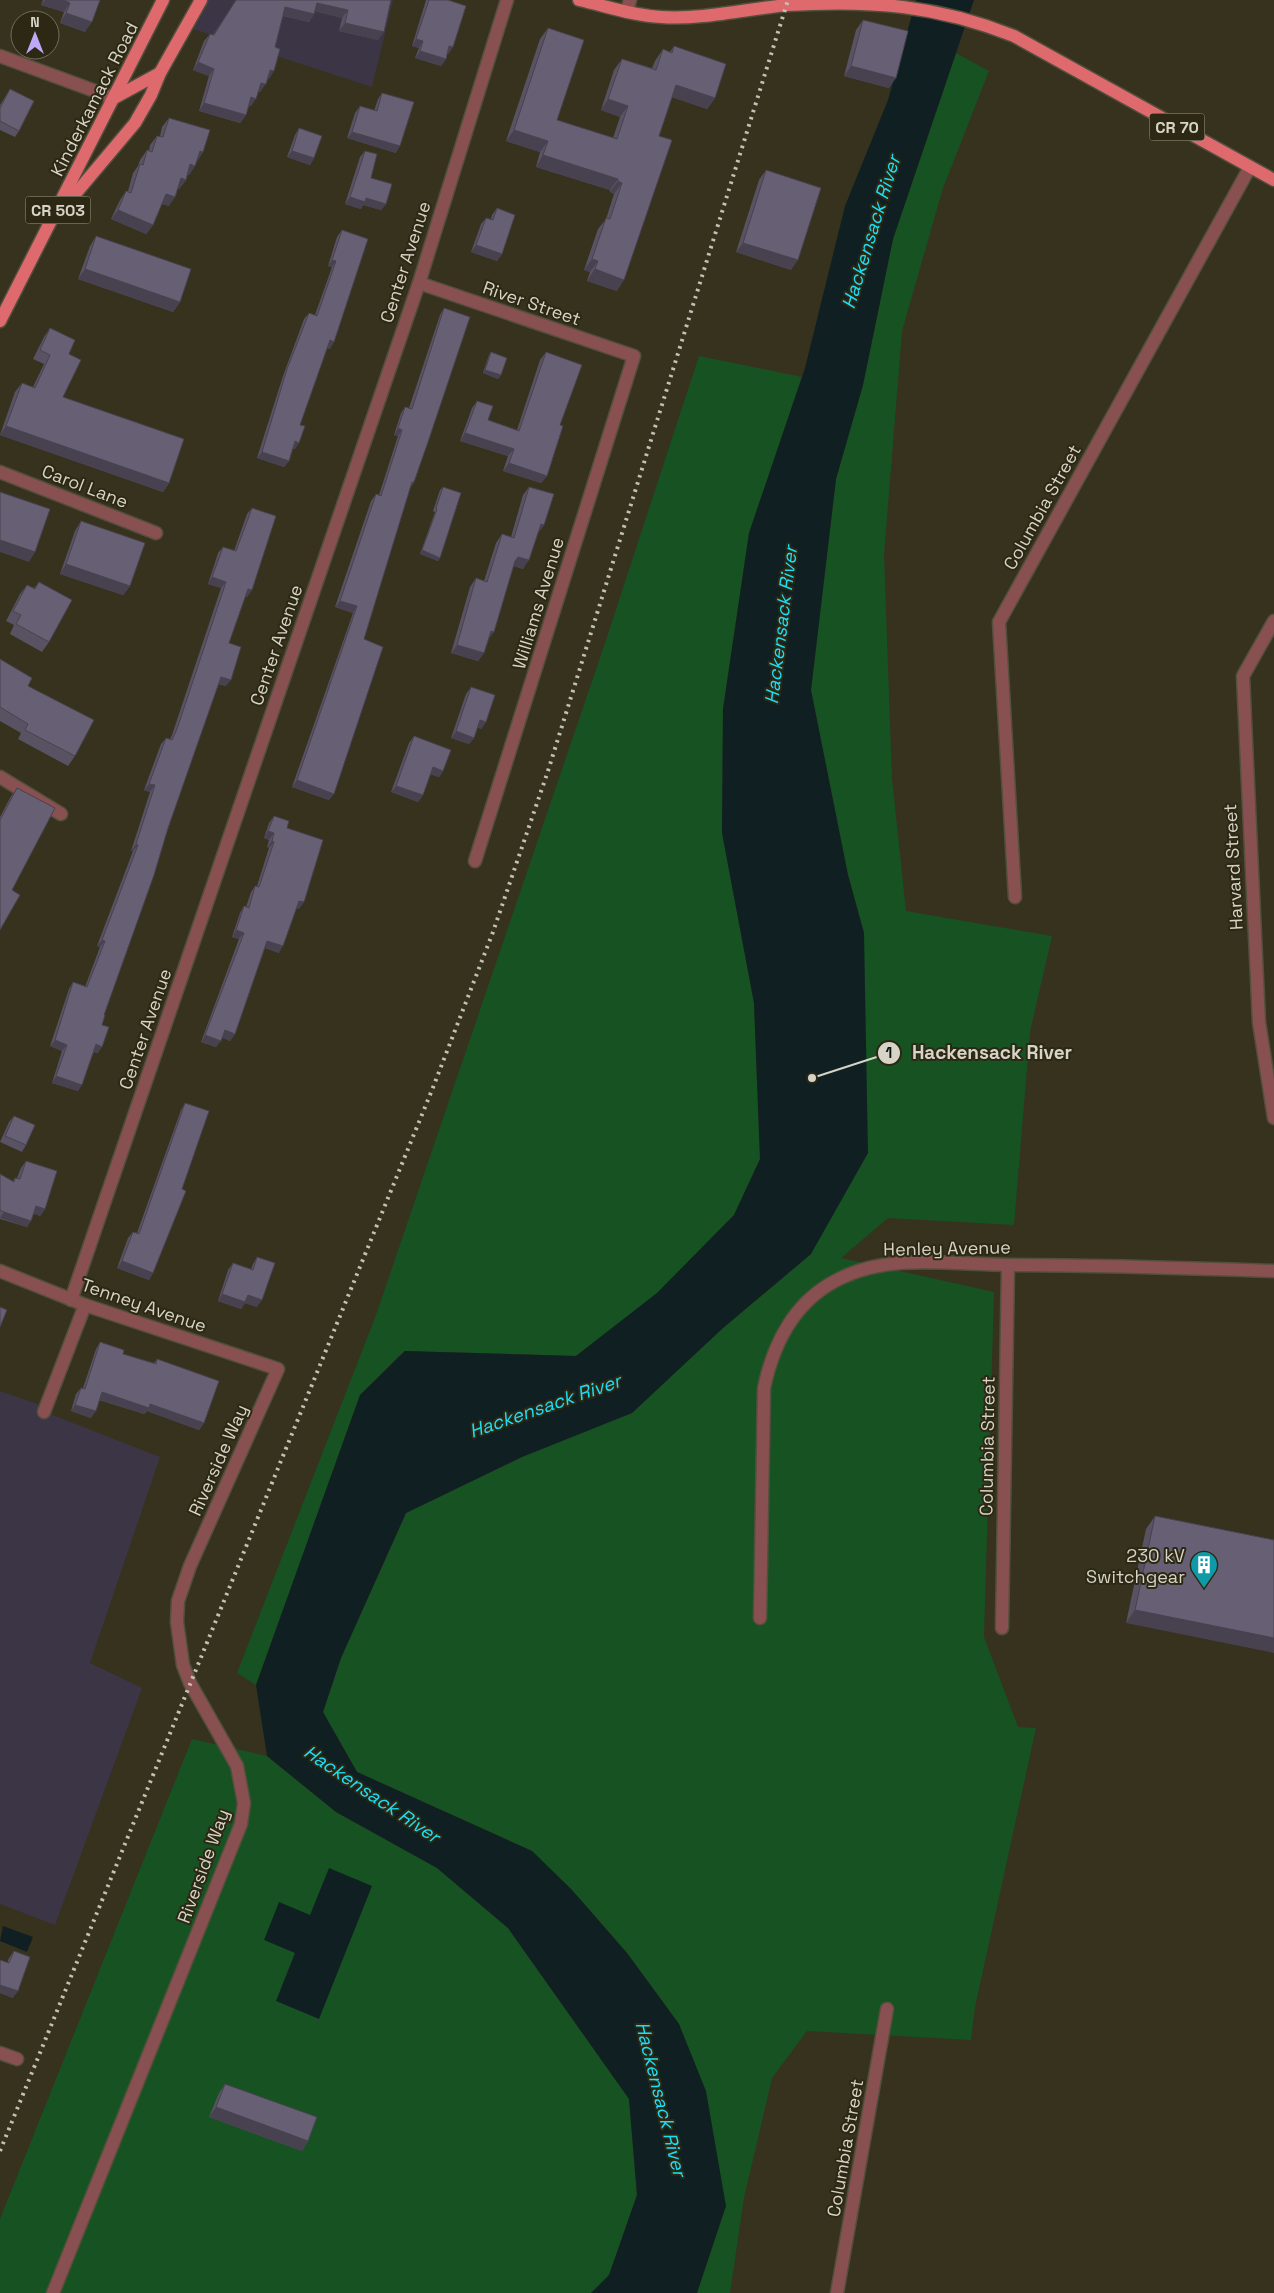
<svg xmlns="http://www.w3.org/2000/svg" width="1274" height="2293" font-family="'Space Grotesk',sans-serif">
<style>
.commercial{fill:#3c3546}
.green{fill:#175223}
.water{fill:#102022}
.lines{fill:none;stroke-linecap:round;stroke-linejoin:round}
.minor-casing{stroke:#534f3c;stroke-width:15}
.major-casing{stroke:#534f3c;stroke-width:15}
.minor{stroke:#895051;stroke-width:12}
.major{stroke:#de6a6e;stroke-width:12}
.rail{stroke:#c4c0b3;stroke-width:4;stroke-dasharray:2.5 5;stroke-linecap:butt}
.wall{fill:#595263}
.shaded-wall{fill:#484250}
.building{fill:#675f73;stroke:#484250}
.labels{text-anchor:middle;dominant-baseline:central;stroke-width:4;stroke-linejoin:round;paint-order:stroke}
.shield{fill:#2c2814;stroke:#a3a091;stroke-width:1}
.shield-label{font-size:16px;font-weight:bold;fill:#d6d3c7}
.street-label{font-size:18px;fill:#d6d3c7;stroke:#2c2814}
.poi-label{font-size:18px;fill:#d6d3c7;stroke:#2c2814;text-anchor:end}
.water-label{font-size:19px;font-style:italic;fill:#19dff8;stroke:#2c2814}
.leader{fill:none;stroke:#d6d3c7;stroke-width:2}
.callout-dot{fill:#d6d3c7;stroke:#2c2814;stroke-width:2}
.mark-label{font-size:15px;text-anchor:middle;font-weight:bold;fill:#111}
.callout-label{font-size:19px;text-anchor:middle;font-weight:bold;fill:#d6d3c7;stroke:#2c2814;stroke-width:4;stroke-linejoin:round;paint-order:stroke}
</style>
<rect width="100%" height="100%" fill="#36321e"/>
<g class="commercial">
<path d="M207 0H393L372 87 187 27 196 11Z"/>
<path d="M0 1391 46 1407 45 1412 160 1457 90 1663 142 1688 55 1925 0 1904Z"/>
</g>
<g class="green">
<path d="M956 53 989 71 943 188 902 331 884 555 892 779 906 911 1052 936 1030 1032 1014 1225 888 1218 841 1258 994 1292 984 1637 1018 1727 1036 1728 975 2007 971 2040 807 2031 772 2078 744 2198 730 2293H697L726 2206 679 2024 627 1953 572 1890 532 1851 357 1772 323 1712 341 1658 406 1513 522 1457 632 1413 723 1328 811 1254 864 933 848 875 811 690 836 479 863 385 893 239Z"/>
<path d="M699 356 802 377 749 533 723 709 722 833 754 1003 760 1159 734 1215 657 1293 576 1356 404 1351 360 1395 256 1685 237 1673 376 1315 605 643Z"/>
<path d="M192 1739 267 1756 336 1812 437 1868 508 1928 629 2099 637 2195 609 2275 591 2293H0V2219Z"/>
</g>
<g class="water">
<path d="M916 0H974L893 239 863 385 836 479 811 690 848 875 864 933 868 1153 811 1254 723 1328 632 1413 522 1457 406 1513 341 1658 323 1712 357 1772 532 1851 572 1890 627 1953 679 2024 706 2091 726 2206 697 2293H591L609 2275 637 2195 629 2099 508 1928 437 1868 336 1812 267 1756 256 1685 360 1395 405 1351 576 1356 657 1293 734 1215 760 1159 754 1003 722 833 723 709 749 533 805 368 845 206 888 100Z"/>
<path d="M329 1868 372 1886 319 2019 276 2001 295 1953 264 1940 279 1902 310 1915Z"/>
<path d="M3 1926 33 1937 27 1952 0 1941Z"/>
</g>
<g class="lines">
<defs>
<g id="minor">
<path d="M627 11 630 0"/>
<path d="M0 56 114 98"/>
<path d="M419 283 634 356 475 861"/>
<path d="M0 472 156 533"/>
<path d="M1274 621 1243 676 1259 1022 1274 1118"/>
<path d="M0 777 61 814"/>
<path d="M1015 897 999 622 1250 167"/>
<path d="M0 1271 85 1305 278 1369 190 1566 178 1601 177 1622 183 1665 190 1683 237 1766 244 1803 241 1824 53 2293"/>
<path d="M71 1300 419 283 507 0"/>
<path d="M44 1412 85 1305"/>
<path d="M760 1618 764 1388C774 1341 796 1299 841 1278 892 1253 955 1265 1009 1265 1098 1265 1186 1268 1274 1271"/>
<path d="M1002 1628 1008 1265"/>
<path d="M0 2053 17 2059"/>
<path d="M837 2293 887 2009"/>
</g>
<g id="major">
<path d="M579 0C606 6 634 16 661 17 700 20 747 9 787 5 871 0 936 5 1014 36L1274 180"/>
<path d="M114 98 160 73"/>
<path d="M66 205 135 123 151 95 160 73 201 0"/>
<path d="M0 321 163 0"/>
</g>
</defs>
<use href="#minor" class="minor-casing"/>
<use href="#major" class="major-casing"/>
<use href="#minor" class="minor"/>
<use href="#major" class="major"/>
<path class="rail" d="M0 2151 432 1090 493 932 548 771 788 0"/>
</g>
<g class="wall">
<path d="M43 0H100L85 32 60 23 64 12 41 5Z"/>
<path d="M236 0H391L378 40 339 31 342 18 315 11 314 14 309 22 283 16 275 47 269 79 268 78 260 92H258L251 106H249L246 115 240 123 199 111 209 76 193 70 204 41 210 34 213 35Z"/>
<path d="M426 0H448L453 47 448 54H447L446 59 441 66 415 58 419 48 412 46Z"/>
<path d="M863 20 889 88 844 76 856 30Z"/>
<path d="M548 28 557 120 613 138 620 117 601 110 614 70 622 59 652 68 655 61 663 49 670 52 674 46 715 98 707 109 672 97 659 136 617 291 587 281 590 272 584 270 598 229 606 219 614 194 610 192V190L536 167 540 152 506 141 540 39Z"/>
<path d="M10 89 19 131 15 137 0 130V105Z"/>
<path d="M382 93 396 153 347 138 355 113 360 106 374 111 378 99Z"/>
<path d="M169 118 203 152 196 162 195 166 189 175 187 174 186 180 179 189 177 188 169 206 162 204 153 225 146 234 111 219 120 200 126 191H128L133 173 138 166 140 160 147 150 149 151 150 145 157 136H160L162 127Z"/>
<path d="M299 128 314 158 310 165 287 157 295 135Z"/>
<path d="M365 151 371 178 386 204 381 210 363 205 361 209 345 204 360 157Z"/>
<path d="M766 170 791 270 736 252 759 180Z"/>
<path d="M497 208 502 254 497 261 471 252 481 224 486 218 491 219 492 215Z"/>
<path d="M342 230 330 349 327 348 300 425 295 449H293L289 461 284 467 257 458 283 376 304 319 309 313 315 315 332 267 328 266 337 237Z"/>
<path d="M96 236 180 302 173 312 78 279 90 246Z"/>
<path d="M444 308 414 482 410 488 364 639 329 800 292 787 353 613 335 607 371 501 376 494 379 495 398 436 394 435 401 413 405 407 409 408 440 315Z"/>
<path d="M50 328 69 354 63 397 169 483 163 492 0 435 15 392 22 383 33 387 44 364 33 359 44 337Z"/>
<path d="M491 352 501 375 498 379 483 373 489 355Z"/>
<path d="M546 352 560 425 547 476 541 483 503 471 508 456 460 441 472 408 477 401 488 420 517 430 540 360Z"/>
<path d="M443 487 440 558 438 561 420 554 435 512 433 511 440 490Z"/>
<path d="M529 487 544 525 538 533 523 569 514 566 484 653 478 661 451 653 470 587 476 578 484 581 496 543 502 534 511 537 523 495Z"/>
<path d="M252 508V590L247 597 245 596 229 643 226 686 218 684 104 1015 98 1053 94 1052 78 1091 52 1083 62 1051 50 1046 69 989 73 982 85 987 100 947 97 946 133 851H131L150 792 144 790 161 744 166 738 170 739 172 735 221 588 208 584 218 553 223 547 234 551 247 514Z"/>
<path d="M81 521 130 586 123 595 60 574 75 531Z"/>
<path d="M39 582 49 642 42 652 10 634 14 625 6 621 20 594 27 585 34 588Z"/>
<path d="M0 659 28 686 75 756 68 766 18 739 21 733 0 721Z"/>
<path d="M471 687 486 722 481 729 477 727 474 738 469 744 451 738 466 694Z"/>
<path d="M414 736 443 771 439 777 430 774 423 795 418 802 391 792 409 743Z"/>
<path d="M17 788 12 890 0 930V817L10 798Z"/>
<path d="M274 816 287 828 299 909 296 908 279 953 265 948 235 1034 230 1041 222 1037 216 1047 201 1042 239 939 232 937 240 913 244 906 246 907 251 892 255 886H257L269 848 267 847 269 840 264 838 269 823Z"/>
<path d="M185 1103 153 1273 149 1280 117 1268 128 1238 133 1232 137 1233 181 1110Z"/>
<path d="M14 1116 26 1145 22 1152 0 1142 9 1122Z"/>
<path d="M26 1161 45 1209 40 1216 34 1213 27 1227 0 1219V1174L13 1181 15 1178H17L21 1168Z"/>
<path d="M257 1257V1307L245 1303 241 1309 218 1301 228 1270 233 1263 251 1269 253 1264Z"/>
<path d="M100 1342 123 1354 154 1363 157 1359 204 1423 199 1430 147 1411 144 1414 99 1400 91 1418 71 1411 76 1394 81 1388H83L96 1349Z"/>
<path d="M1155 1516 1274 1540 1126 1623 1146 1529Z"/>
<path d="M14 1951 13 1998 0 1993V1960L7 1963 9 1958Z"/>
<path d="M225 2084 308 2141 302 2151 209 2117 219 2093Z"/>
</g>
<g class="shaded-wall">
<path d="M45 0H63L70 3 64 12 41 5Z"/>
<path d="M317 3 348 10 342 18 311 10Z"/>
<path d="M285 7 314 14 309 22 280 15Z"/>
<path d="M66 13 92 22 85 32 60 23Z"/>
<path d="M345 23 384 32 378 40 339 31Z"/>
<path d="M416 39 423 41 419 48 412 46Z"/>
<path d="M449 46 453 47 448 54 445 53Z"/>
<path d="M420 51 446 59 441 66 415 58Z"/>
<path d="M198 62 214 69 209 76 193 70Z"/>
<path d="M851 66 896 78 889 88 844 76Z"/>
<path d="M270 70 274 71 269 79 265 78Z"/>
<path d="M261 83 266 84 260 92 255 91Z"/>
<path d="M676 85 715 98 707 109 668 96Z"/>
<path d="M251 97 256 99 251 106 246 104Z"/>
<path d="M608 99 628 106 620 117 601 110Z"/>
<path d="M204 103 246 115 240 123 199 111Z"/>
<path d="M514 130 548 141 540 152 506 141Z"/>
<path d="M352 132 400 146 396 153 347 138Z"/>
<path d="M200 151 203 152 197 162 193 160Z"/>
<path d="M292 151 314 158 310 165 287 157Z"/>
<path d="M543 155 618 179 610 190 536 167Z"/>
<path d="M190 164 195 166 189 175 184 173Z"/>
<path d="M181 178 186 180 179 189 174 187Z"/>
<path d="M618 181 622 183 614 194 610 192Z"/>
<path d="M166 194 175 197 169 206 160 203Z"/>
<path d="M350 197 366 198 386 204 381 210 363 205 361 209 345 204Z"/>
<path d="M118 210 153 225 146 234 111 219Z"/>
<path d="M743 243 798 260 791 270 736 252Z"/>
<path d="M476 245 502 254 497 261 471 252Z"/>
<path d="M592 259 598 261 590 272 584 270Z"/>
<path d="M332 260 336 261 332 267 328 266Z"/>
<path d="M85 269 180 302 173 312 78 279Z"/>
<path d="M595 269 624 280 617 291 587 281Z"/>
<path d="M330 340 334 342 330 349 325 347Z"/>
<path d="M485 370 501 375 498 379 483 373Z"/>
<path d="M6 426 169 483 163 492 0 435Z"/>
<path d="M398 428 402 430 398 436 394 435Z"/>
<path d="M465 433 514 449 508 456 460 441Z"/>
<path d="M295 441 299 443 295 449 291 448Z"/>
<path d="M262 452 289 461 284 467 257 458Z"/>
<path d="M509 463 547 476 541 483 503 471Z"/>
<path d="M541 524 544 525 538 533 535 532Z"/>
<path d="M0 540 35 552 29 562 0 552Z"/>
<path d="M422 550 440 558 438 561 420 554Z"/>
<path d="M518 557 529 560 523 569 512 565Z"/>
<path d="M66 564 130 586 123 595 60 574Z"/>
<path d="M212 577 226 582 221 588 208 584Z"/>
<path d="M248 589 252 590 247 597 243 596Z"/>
<path d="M340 601 357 606 353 613 335 607Z"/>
<path d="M491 631 494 632 488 640 485 639Z"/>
<path d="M457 645 484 653 478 661 451 653Z"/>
<path d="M221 677 231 680 226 686 216 683Z"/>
<path d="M480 720 486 722 481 729 475 726Z"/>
<path d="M456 731 474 738 469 744 451 738Z"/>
<path d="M433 767 443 771 439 777 428 773Z"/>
<path d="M297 780 334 794 329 800 292 787Z"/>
<path d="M149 784 155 785 150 792 144 790Z"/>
<path d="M396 786 423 795 418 802 391 792Z"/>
<path d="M268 831 274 833 269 840 264 838Z"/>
<path d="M272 841 274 842 269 848 267 847Z"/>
<path d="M136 844 138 845 133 851H131Z"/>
<path d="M299 901 304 902 299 909 294 907Z"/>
<path d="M236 930 244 933 239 939 232 937Z"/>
<path d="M102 940 105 941 100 947 97 946Z"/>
<path d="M267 941 283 946 279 953 263 947Z"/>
<path d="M225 1030 235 1034 230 1041 220 1037Z"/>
<path d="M205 1035 221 1041 216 1047 201 1042Z"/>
<path d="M55 1040 67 1045 62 1051 50 1046Z"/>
<path d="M96 1044 102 1047 98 1053 92 1051Z"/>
<path d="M56 1076 82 1085 78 1091 52 1083Z"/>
<path d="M36 1206 45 1209 40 1216 31 1213Z"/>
<path d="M4 1212 31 1221 27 1227 0 1218Z"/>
<path d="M122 1261 153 1273 149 1280 117 1268Z"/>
<path d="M222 1294 248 1295 262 1300 257 1307 245 1303 241 1309 218 1301Z"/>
<path d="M102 1392 150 1404 204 1423 199 1430 147 1411 144 1414 97 1399Z"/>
<path d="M75 1405 96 1411 91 1418 71 1411Z"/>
<path d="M1135 1610 1274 1638V1653L1126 1623Z"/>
<path d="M0 1985 18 1991 13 1998 0 1993Z"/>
<path d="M216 2107 308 2141 302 2151 209 2117Z"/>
</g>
<g class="building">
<path d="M63 0H100L92 22 66 13 70 3Z"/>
<path d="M236 0H391L384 32 345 23 348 10 317 3 314 14 285 7 275 47 280 49 274 71 270 70 266 84 261 83 256 99 251 97 246 115 204 103 214 69 198 62 210 34 214 35Z"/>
<path d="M429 0H448L466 6 453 47 449 46 446 59 420 51 423 41 416 39Z"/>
<path d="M863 20 908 31 896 78 851 66Z"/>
<path d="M548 28 584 40 557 120 617 139 628 106 608 99 622 59 656 70 663 49 672 53 674 46 726 64 715 98 676 85 659 136 672 140 624 280 595 269 598 261 592 259 606 218 610 219 622 183 618 181V179L543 155 548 141 514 130Z"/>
<path d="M10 89 34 101 19 131 0 121V108Z"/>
<path d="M382 93 414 102 400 146 352 132 360 106 377 111Z"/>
<path d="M169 118 210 130 203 152 200 151 195 166 190 164 186 180 181 178 175 197 166 194 153 225 118 210 126 191 131 193 140 164 143 165 147 150 152 152 157 136 163 137Z"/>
<path d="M299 128 322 136 314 158 292 151Z"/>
<path d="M365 151 377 154 371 178 392 184 386 204 366 198 365 202 350 197Z"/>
<path d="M766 170 821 188 798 260 743 243Z"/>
<path d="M497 208 515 215 502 254 476 245 486 218 493 220Z"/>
<path d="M342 230 368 239 334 342 330 340 300 425 305 426 299 443 295 441 289 461 262 452 287 369 309 313 317 316 336 261 332 260Z"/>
<path d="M96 236 191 269 180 302 85 269Z"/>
<path d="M444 308 470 317 428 442 414 482H412L364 639 383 647 334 794 297 780 357 606 340 601 376 494 381 496 402 430 398 428 405 407 412 409Z"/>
<path d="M50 328 75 340 69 354 81 360 63 397 184 439 169 483 6 426 22 383 35 388 50 355 40 350Z"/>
<path d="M491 352 507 358 501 375 485 370Z"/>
<path d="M546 352 582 365 560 425 563 426 547 476 509 463 514 449 465 433 477 401 493 406 488 420 519 431Z"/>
<path d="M443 487 461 493 440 558 422 550 437 509 436 508Z"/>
<path d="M529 487 554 494 544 525 541 524 529 560 518 557 515 561 494 632 491 631 484 653 457 645 476 578 487 582 502 534 514 538Z"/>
<path d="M0 492 50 509 35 552 0 540Z"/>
<path d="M252 508 276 516 252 590 248 589 229 643 241 647 231 680 221 677 168 828 154 875 104 1015H105L102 1025 109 1027 102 1047 96 1044 82 1085 56 1076 67 1045 55 1040 73 982 87 987 105 941 102 940 138 845 136 844 155 785 149 784 166 738 172 740 177 729 226 582 212 577 223 547 236 551Z"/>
<path d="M81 521 145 543 130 586 66 564Z"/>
<path d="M39 582 72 600 49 642 16 624 21 615 13 611 27 585 35 589Z"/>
<path d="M0 659 32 678 28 686 94 720 75 756 25 730 28 724 0 707Z"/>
<path d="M471 687 495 695 486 722 480 720 474 738 456 731Z"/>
<path d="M414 736 451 750 443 771 433 767 423 795 396 786Z"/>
<path d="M17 788 55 808 12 890 20 895 0 930V820Z"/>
<path d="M274 816 289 821 287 828 323 840 304 902 299 901 283 946 267 941 235 1034 225 1030 221 1041 205 1035 244 933 236 930 244 906 249 908 255 886 259 887 274 842 272 841 274 833 268 831Z"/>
<path d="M185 1103 209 1111 182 1189 186 1191 153 1273 122 1261 133 1232 139 1234Z"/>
<path d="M14 1116 35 1125 26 1145 5 1136Z"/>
<path d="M26 1161 57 1171 45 1209 36 1206 31 1221 4 1212 0 1210V1174L14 1182 15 1178 20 1179Z"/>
<path d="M257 1257 275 1263 262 1300 248 1295 245 1302 222 1294 233 1263 253 1270Z"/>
<path d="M0 1307 7 1310 0 1327Z"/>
<path d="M100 1342 124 1350 123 1354 156 1364 157 1359 219 1381 204 1423 150 1404 149 1408 102 1392 96 1411 75 1405 81 1388 85 1389Z"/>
<path d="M1155 1516 1274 1540V1638L1135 1610Z"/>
<path d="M14 1951 30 1957 18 1991 0 1985V1960L9 1963Z"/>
<path d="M225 2084 317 2117 308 2141 216 2107Z"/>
</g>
<defs>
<symbol id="building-pin" viewBox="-11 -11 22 30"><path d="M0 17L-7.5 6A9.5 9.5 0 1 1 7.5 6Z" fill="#0f9aa8" stroke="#2c2814"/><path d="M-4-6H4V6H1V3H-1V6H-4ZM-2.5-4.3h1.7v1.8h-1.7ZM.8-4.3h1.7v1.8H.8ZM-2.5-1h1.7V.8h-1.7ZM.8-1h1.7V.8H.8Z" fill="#fff"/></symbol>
</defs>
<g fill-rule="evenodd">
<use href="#building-pin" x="1188" y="1549" width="32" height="43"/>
</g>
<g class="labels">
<g class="shield">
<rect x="1149.5" y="113.5" width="55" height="27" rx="4"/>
<rect x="25.5" y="196.5" width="65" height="27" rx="4"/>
</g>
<g class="shield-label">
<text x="1177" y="127">CR 70</text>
<text x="58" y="210">CR 503</text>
</g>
<g class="street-label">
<text transform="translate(94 99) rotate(-63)">Kinderkamack Road</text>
<text transform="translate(405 262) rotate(-72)">Center Avenue</text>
<text transform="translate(532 303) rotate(19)">River Street</text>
<text transform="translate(85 486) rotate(21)">Carol Lane</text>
<text transform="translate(1042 507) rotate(-61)">Columbia Street</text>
<text transform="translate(538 603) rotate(-73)">Williams Avenue</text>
<text transform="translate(276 645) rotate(-71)">Center Avenue</text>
<text transform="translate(1233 867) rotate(-93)">Harvard Street</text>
<text transform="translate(145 1029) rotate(-71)">Center Avenue</text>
<text transform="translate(947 1248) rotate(-1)">Henley Avenue</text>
<text transform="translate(144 1305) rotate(19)">Tenney Avenue</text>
<text transform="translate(987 1446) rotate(-89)">Columbia Street</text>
<text transform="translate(218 1460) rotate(-66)">Riverside Way</text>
<text transform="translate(203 1866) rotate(-70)">Riverside Way</text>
<text transform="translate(845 2148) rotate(-80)">Columbia Street</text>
</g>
<g class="poi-label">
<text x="1185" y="1555">230 kV<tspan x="1185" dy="21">Switchgear</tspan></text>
</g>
<g class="water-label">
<text transform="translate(871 232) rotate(-73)">Hackensack River</text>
<text transform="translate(781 625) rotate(-83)">Hackensack River</text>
<text transform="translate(545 1406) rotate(-19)">Hackensack River</text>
<text transform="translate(372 1794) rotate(34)">Hackensack River</text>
<text transform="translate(661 2099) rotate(76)">Hackensack River</text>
</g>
</g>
<path class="leader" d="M812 1078L889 1053"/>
<g class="callout-dot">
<circle cx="812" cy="1078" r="5"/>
<circle cx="889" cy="1053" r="12"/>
</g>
<g class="mark-label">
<text x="889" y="1058">1</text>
</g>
<g class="callout-label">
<text x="992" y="1059">Hackensack River</text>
</g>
<g transform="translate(35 35)"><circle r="24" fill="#2c2814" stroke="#706c5c"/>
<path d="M0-4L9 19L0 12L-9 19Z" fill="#bcaaf6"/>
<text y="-8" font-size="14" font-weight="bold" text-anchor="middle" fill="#d6d3c7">N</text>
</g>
</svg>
